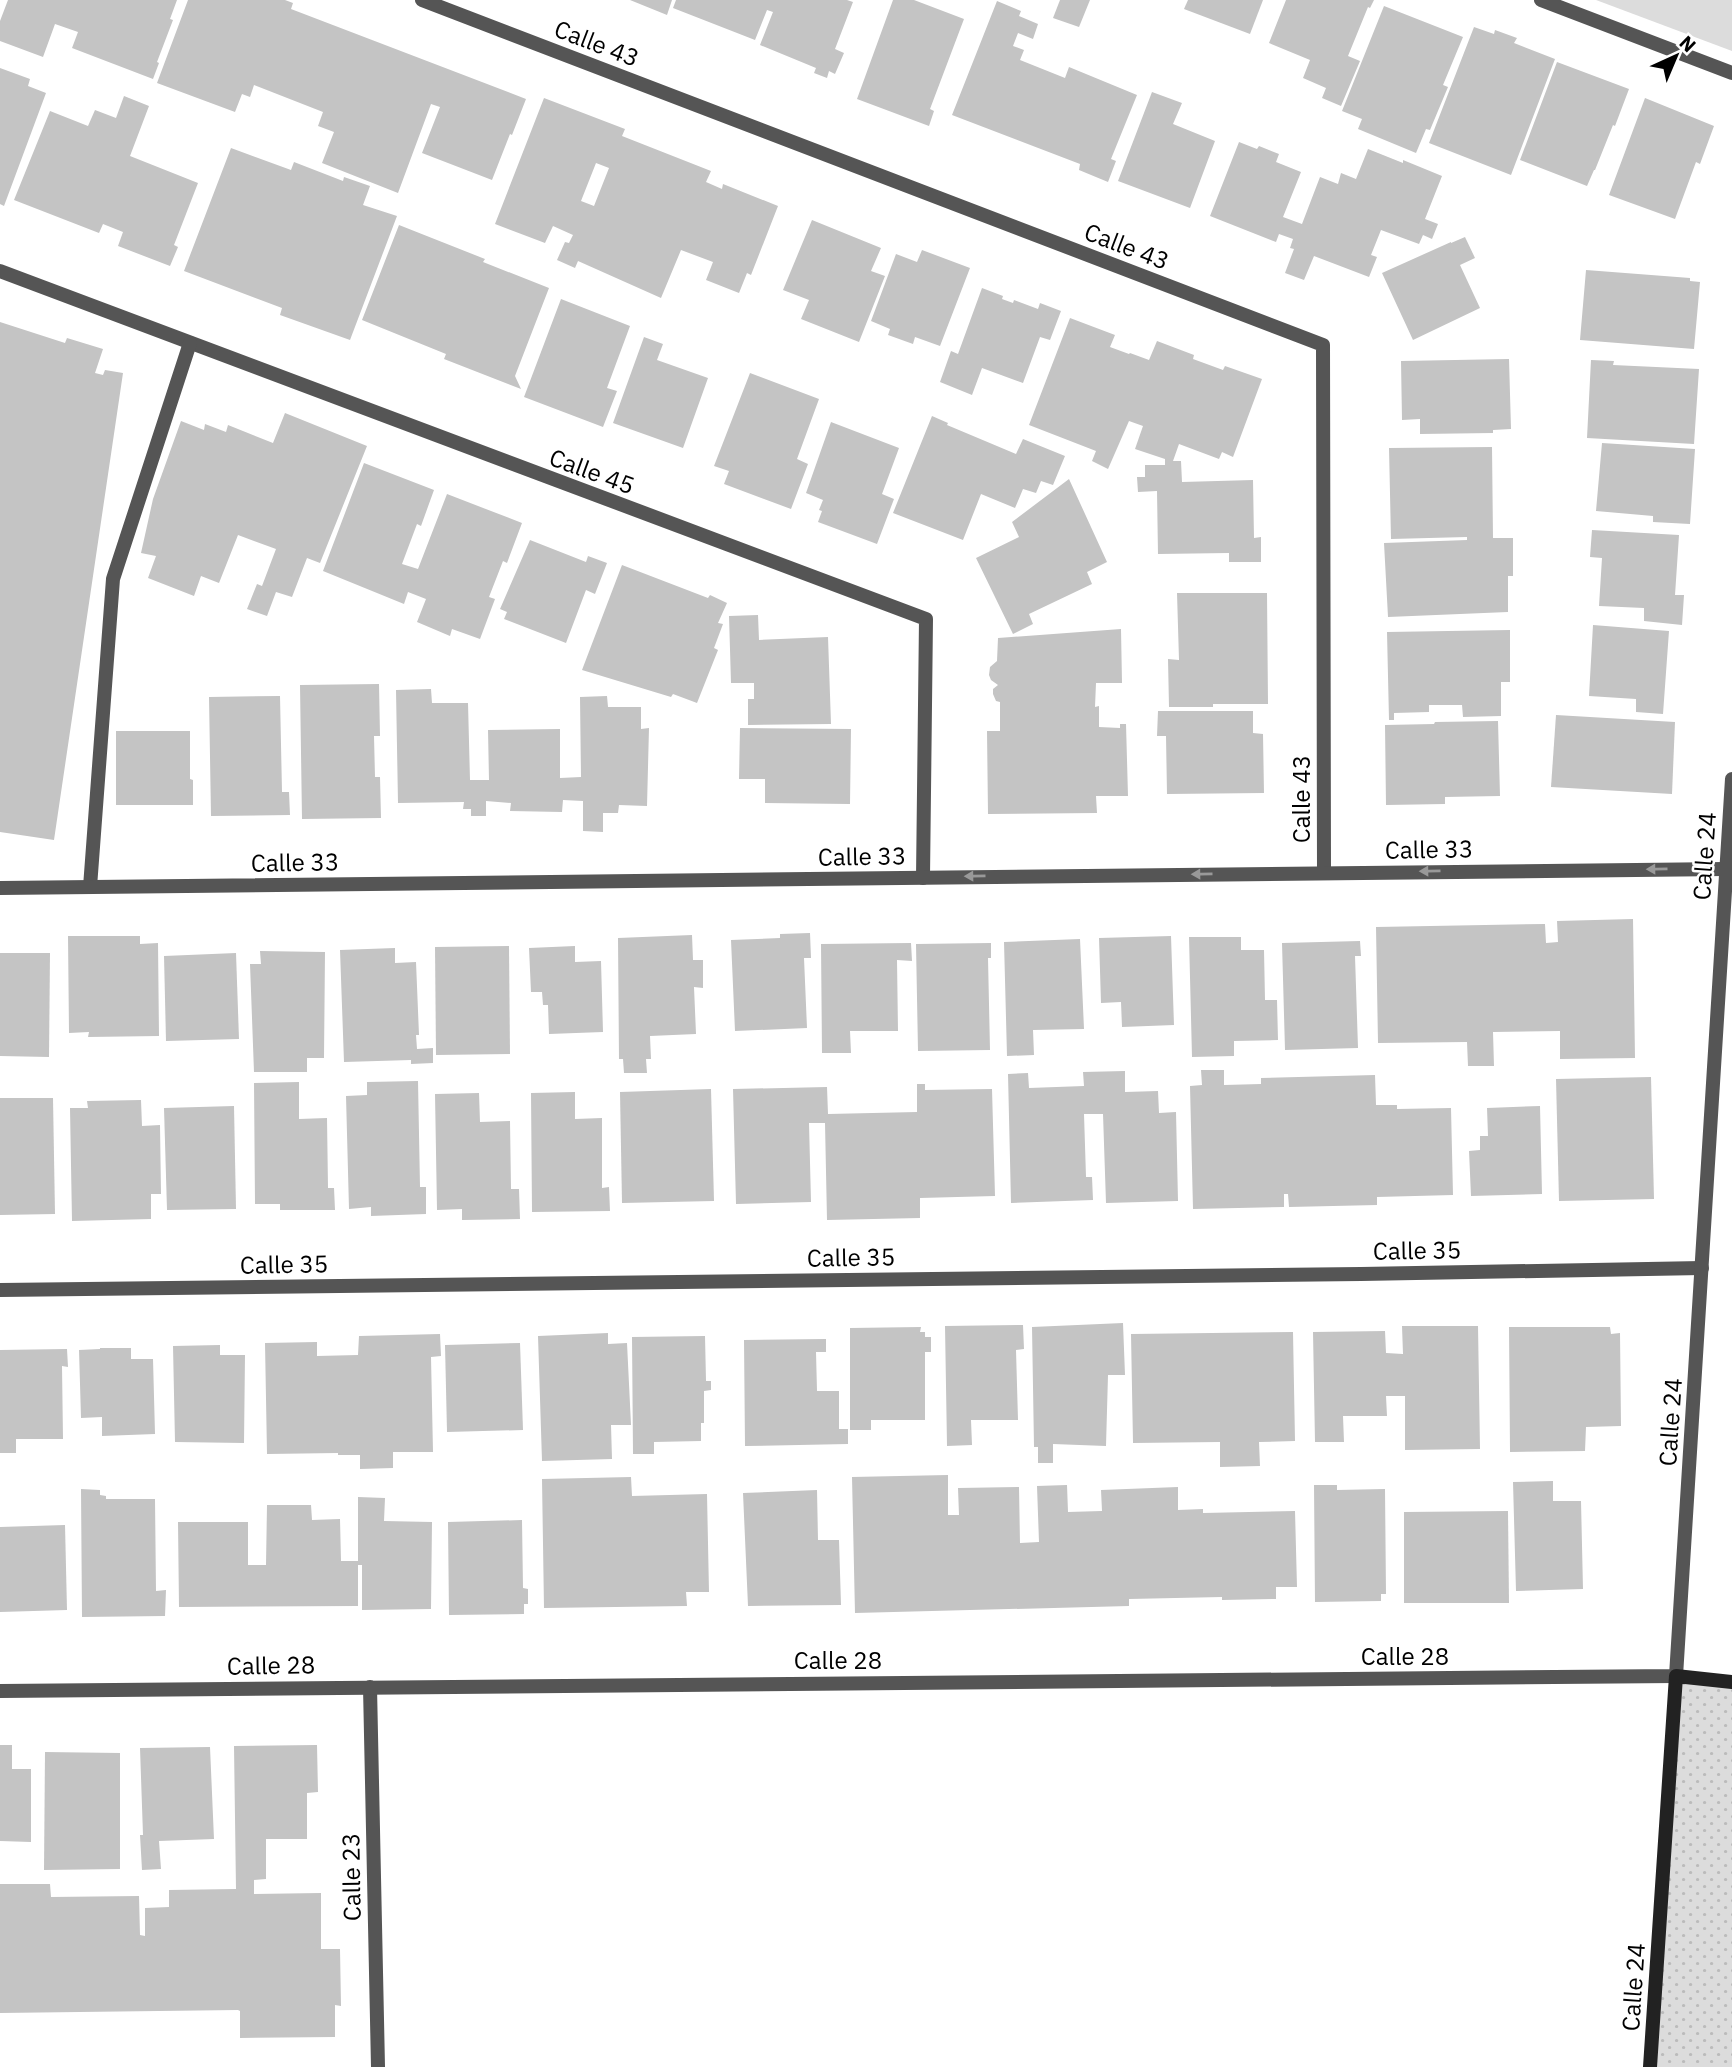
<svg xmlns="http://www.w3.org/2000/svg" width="1732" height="2067" font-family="'IBM Plex Sans',sans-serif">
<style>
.grass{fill:#dcdcdc}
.park{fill:url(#park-dots)}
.building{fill:#c4c4c4;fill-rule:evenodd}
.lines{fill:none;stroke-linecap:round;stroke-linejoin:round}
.street{stroke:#555;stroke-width:14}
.secondary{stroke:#222;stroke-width:14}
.oneway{fill:#999}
.labels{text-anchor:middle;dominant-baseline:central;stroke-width:5;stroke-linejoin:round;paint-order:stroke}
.street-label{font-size:24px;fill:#000;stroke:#fff}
</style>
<defs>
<pattern id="park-dots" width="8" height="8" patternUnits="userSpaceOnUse" patternTransform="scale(1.75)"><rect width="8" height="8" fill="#dcdcdc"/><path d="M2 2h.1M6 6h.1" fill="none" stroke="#bbb" stroke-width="1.8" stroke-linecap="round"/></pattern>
</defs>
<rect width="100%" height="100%" fill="#fff"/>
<path class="grass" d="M1596 0H1732V51Z"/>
<path class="park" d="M1676 1676 1732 1682V2067H1650Z"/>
<g class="building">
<path d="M8 0H177L170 19 173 20 157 62 159 63 153 79 72 48 78 32 55 24 43 57 0 41V21Z"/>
<path d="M188 0H285L293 3 291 9 526 99 512 135 510 134 492 180 422 153 440 107 431 104 398 193 322 163 334 132 318 126 323 112 254 85 250 97 242 94 235 112 157 83Z"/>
<path d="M630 0H672L667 15Z"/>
<path d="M676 0H847L853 2 835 49 844 53 835 74 829 71 827 78 814 73 816 68 760 45 773 12 767 10 755 40 673 8Z"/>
<path d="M893 0H914L964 19 930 109 934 111 929 126 857 99Z"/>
<path d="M1060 0H1090L1079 27 1053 18Z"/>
<path d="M1188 0H1263L1250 34 1184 9Z"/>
<path d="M1286 0H1374L1370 8 1368 7 1348 56 1360 61 1341 106 1322 98 1326 88 1303 78 1310 60 1269 43Z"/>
<path d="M997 1 1021 11 1019 16 1038 24 1033 39 1018 33 1013 46 1024 50 1020 60 1065 78 1069 67 1137 95 1111 159 1116 161 1108 182 1079 170 1080 164 952 115Z"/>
<path d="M1384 6 1463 37 1443 85 1448 87 1430 130 1426 129 1416 153 1358 129 1362 119 1342 111Z"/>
<path d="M1474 27 1494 34 1495 30 1517 38 1514 43 1555 59 1511 175 1429 143Z"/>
<path d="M1557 62 1629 89 1615 126 1613 125 1595 170H1594L1587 186 1520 160Z"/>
<path d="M0 68 30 79 28 86 46 93 4 206 0 204Z"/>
<path d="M1152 92 1182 103 1173 124 1215 141 1190 208 1118 181Z"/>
<path d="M124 96 149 106 130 156 198 183 174 245 178 247 170 266 118 246 123 232 103 224 99 233 14 200 50 111 88 126 95 110 116 118Z"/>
<path d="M544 98 625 129 622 136 711 171 706 182 722 189 723 184 778 206 751 275 747 273 739 293 706 280 713 262 681 250 661 298 578 261 575 268 557 260 565 242 569 243 573 235 553 226 545 243 495 224ZM596 163 609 168 594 206 581 201Z"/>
<path d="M1645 98 1714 126 1700 164 1696 162 1675 219 1609 195Z"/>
<path d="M1239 142 1257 149 1259 146 1279 154 1276 162 1301 172 1283 217 1302 224 1320 177 1338 184 1341 173 1356 179 1368 149 1403 163V160L1442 176 1425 219 1438 224 1432 239 1423 235 1419 244 1381 230 1371 255 1377 257 1369 277 1314 256 1304 280 1285 273 1294 249 1290 248 1293 239 1279 234 1276 242 1210 216Z"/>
<path d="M231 148 291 170 294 162 343 181 344 177 370 186 363 205 397 216 350 340 280 315 282 308 184 271Z"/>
<path d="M812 220 881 248 871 271 885 276 859 342 801 319 809 300 783 290Z"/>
<path d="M399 225 485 259 483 262 549 288 515 376 521 389 444 359 446 354 362 320Z"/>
<path d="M1465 237 1475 258 1460 265 1480 308 1413 340 1382 273 1451 242V243Z"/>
<path d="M922 250 970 268 940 346 915 337 913 344 888 335 890 329 871 321 896 254 917 262Z"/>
<path d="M1586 270 1690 278V281L1700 282 1694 349 1580 340Z"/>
<path d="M982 288 1003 296 1002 299 1013 303 1014 300 1038 309 1040 303 1061 311 1050 340 1040 337 1023 383 982 368 972 395 940 382 951 351 958 354Z"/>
<path d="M561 299 630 326 607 388 617 391 603 427 524 397Z"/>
<path d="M1070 318 1115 335 1110 347 1129 354 1130 353 1149 360 1157 341 1194 355 1193 359 1223 370 1225 366 1262 379 1233 457 1222 452 1219 459 1179 444 1173 461H1181L1182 482 1253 480 1254 538 1261 537V562H1229V553L1158 554 1157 491 1138 492 1137 477H1145V465H1165V459L1135 449 1143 426 1129 421 1108 469 1092 461 1096 451 1029 425Z"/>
<path d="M0 322 65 343 67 338 103 349 95 373 103 375 105 370 123 373 54 840 0 832Z"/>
<path d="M644 337 663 344 657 360 708 378 683 448 613 423Z"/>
<path d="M1509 359 1511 429 1493 430V433L1420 434V419L1402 420 1401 361Z"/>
<path d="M1591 360 1614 361 1613 365 1699 369 1694 444 1587 438Z"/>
<path d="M750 373 819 399 797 459 808 464 791 509 724 484 729 471 714 466Z"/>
<path d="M285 413 367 446 320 563 307 558 292 597 276 592 267 616 247 609 257 584 262 586 276 549 238 535 219 583 201 576 194 596 148 578 156 556 141 553 153 499 181 421 204 430 205 424 226 432 228 425 273 443Z"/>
<path d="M932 416 948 423 947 425 1016 454 1023 439 1065 456 1053 485 1041 481 1036 493 1023 489 1015 508 981 494 963 540 893 513Z"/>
<path d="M831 422 899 448 882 494 894 499 877 544 818 522 822 511 819 510 823 500 806 493Z"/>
<path d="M1602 443 1695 449 1690 524 1653 522V516L1596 511Z"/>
<path d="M1492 447 1493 538H1513V576H1508V612L1388 617 1384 543 1467 540V537L1391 539 1389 448Z"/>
<path d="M364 463 434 490 421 526 417 524 402 564 418 569 447 494 522 523 507 563 503 561 489 597 495 599 480 639 452 629 450 636 417 622 426 599 408 592 404 604 323 571Z"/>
<path d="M1069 479 1107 562 1087 572 1092 584 1029 614 1033 624 1013 634 976 558 1019 537 1012 522Z"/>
<path d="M1592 530 1679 535 1675 595H1684L1682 625 1644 621V608L1599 606 1602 558 1590 557Z"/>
<path d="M530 540 586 562 588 556 607 563 595 594 586 590 566 643 504 619 507 612 500 609Z"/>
<path d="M622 565 708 598 710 595 727 603 718 623 723 624 714 648 718 650 697 703 673 694 671 697 582 670Z"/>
<path d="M1177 593H1267L1268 704H1213V707H1169L1168 659 1179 660Z"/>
<path d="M758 615 759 640 828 637 831 724 748 725V699H754V683H731L729 616Z"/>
<path d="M1593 625 1669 631 1663 714 1636 712V699L1589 696Z"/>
<path d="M1121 629 1122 683H1096L1095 707 1099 706V727L1120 728V724H1126L1128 796H1096L1097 813 988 814 987 731H1000V702L996 701 993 694V689L998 685 991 680 989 675 990 667 997 661 998 638Z"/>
<path d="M1510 630V682H1501V716L1463 717 1462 705H1429V712L1394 713V720H1389L1387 632Z"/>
<path d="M379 684 380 736H374L375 777H380L381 818 302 819 300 685Z"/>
<path d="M431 689 432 703H468L470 780H489L488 730 560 729V778L581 777 580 697 607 696 608 707H641V729L649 728 647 806 619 805 618 813H603V832L583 831V801L563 800 562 812 510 811 511 803 486 801V816H471V809H463L464 802 398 803 396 690Z"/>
<path d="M280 696 282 792H289L290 815 211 816 209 697Z"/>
<path d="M1158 711H1253V733L1263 734 1264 793 1167 794 1166 736H1157Z"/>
<path d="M1556 715 1675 722 1672 794 1551 787Z"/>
<path d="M1498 721 1500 796 1445 797V804L1386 805 1385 725 1434 724 1435 722Z"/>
<path d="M740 728 851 729 850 804 765 803V779H739Z"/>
<path d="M116 731H190V779L193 780V805H116Z"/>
<path d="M1633 919 1635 1058 1560 1059V1031L1493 1032 1494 1066H1468L1467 1042 1378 1043 1376 927 1545 924 1546 943 1558 942 1557 921Z"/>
<path d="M810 933 811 958H804L807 1028 735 1031 731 940 780 938V934Z"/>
<path d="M692 935 693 960H703V988L694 987 696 1034 650 1036 651 1059H646L647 1073H624L623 1059H619L618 938Z"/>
<path d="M68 936H140V944L158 943 159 1036 88 1037 89 1032 69 1033Z"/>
<path d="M1171 936 1174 1025 1122 1027 1121 1002 1101 1003 1099 938Z"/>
<path d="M1189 937H1241V950H1264L1265 1000H1277L1278 1040 1234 1041V1056L1192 1057Z"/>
<path d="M1080 939 1084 1029 1033 1030 1034 1055 1007 1056 1004 942Z"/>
<path d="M1360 941 1361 956H1355L1358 1048 1285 1050 1282 943Z"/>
<path d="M911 943 912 961 897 960 898 1031H850L851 1053H822L821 944Z"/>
<path d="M991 943V958H988L990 1050 918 1051 916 944Z"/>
<path d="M509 946 510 1054 436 1055 435 947Z"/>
<path d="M575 946V962L601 961 603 1032 549 1034 548 1005H543L542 992H531L529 948Z"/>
<path d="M395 948V963L416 962 419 1035H416L417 1049 433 1048V1063L411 1064V1060L344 1062 340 950Z"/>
<path d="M260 951 325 952 324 1058H307V1072H254L250 964H261Z"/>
<path d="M0 953H50L49 1057 0 1056Z"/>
<path d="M236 953 239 1039 166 1041 164 956Z"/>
<path d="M1201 1070H1224V1085L1261 1084V1078L1375 1075 1376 1105H1397V1109L1451 1108 1453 1195 1377 1197V1205L1289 1207 1288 1194H1284V1207L1193 1209 1190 1086 1202 1085Z"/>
<path d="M1125 1071V1092L1158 1091 1159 1113 1176 1112 1178 1201 1106 1203 1103 1114H1084L1086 1177H1092L1093 1200 1011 1203 1008 1074 1028 1073 1029 1088 1084 1086 1083 1072Z"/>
<path d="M1651 1077 1654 1199 1559 1201 1556 1079Z"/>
<path d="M418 1081 420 1187H426V1214L371 1216V1207L349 1209 346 1096 367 1095V1082Z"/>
<path d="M299 1082V1119L327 1118 328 1188H334L335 1210H280V1204H255L254 1083Z"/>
<path d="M917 1084H925V1090L992 1089 995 1196 920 1198V1218L827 1220 825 1123H809L811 1202 736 1204 733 1089 827 1087 828 1114 917 1112Z"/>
<path d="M711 1089 714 1201 622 1203 620 1092Z"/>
<path d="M575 1092V1119L602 1118V1188L609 1187 610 1211 532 1212 531 1093Z"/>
<path d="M479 1093 480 1122 510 1121 511 1189H519L520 1219 462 1220V1209L437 1210 435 1094Z"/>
<path d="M0 1098H53L55 1214 0 1215Z"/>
<path d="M141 1100 142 1126 160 1125 161 1194H151V1219L72 1221 70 1108H88L87 1101Z"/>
<path d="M234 1106 236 1209 167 1210 164 1108Z"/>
<path d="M1540 1106 1542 1194 1471 1196 1469 1151 1480 1150V1136H1488L1487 1108Z"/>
<path d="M1123 1323 1125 1375H1108L1106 1446 1053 1444V1463H1038V1447H1034L1032 1327Z"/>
<path d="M1023 1325 1024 1349 1016 1350 1018 1420H971L972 1445 947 1446 945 1326Z"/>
<path d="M1402 1326H1478L1480 1449 1405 1450V1396H1386L1387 1416H1343L1344 1442H1315L1313 1332 1385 1331 1386 1353 1403 1354Z"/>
<path d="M921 1327 920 1332H925V1337H931V1352H925V1420H871V1430H850V1328Z"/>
<path d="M1509 1327H1610L1611 1334 1620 1333 1621 1426 1586 1427 1585 1451 1510 1452Z"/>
<path d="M1293 1332 1295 1441 1259 1442 1260 1466 1220 1467V1442L1133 1443 1131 1334Z"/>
<path d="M608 1333V1344L627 1343 631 1425H611L612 1459 542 1461 538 1336Z"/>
<path d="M440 1334 441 1356 431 1357 433 1452H393V1468L360 1469V1455H338V1453L267 1454 265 1343 317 1342V1356L358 1355 359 1336Z"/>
<path d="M705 1336 706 1381H711V1390L704 1391V1423H701V1441L654 1442V1454H633L632 1337Z"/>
<path d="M826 1339V1352H816L817 1391H839V1429H848V1444L745 1446 744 1340Z"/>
<path d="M520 1343 523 1430 447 1432 445 1345Z"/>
<path d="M220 1345V1355H245L244 1443 175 1442 173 1346Z"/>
<path d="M100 1348H131V1359H153L155 1434 102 1436V1417L81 1418 79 1350 100 1349Z"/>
<path d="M67 1349 68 1367 62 1366 63 1439H16V1453H0V1350Z"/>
<path d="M948 1475V1515H959L958 1488 1019 1487 1020 1543 1039 1542 1037 1486 1067 1485 1068 1512 1102 1511 1101 1490 1178 1487V1510L1203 1509V1513L1295 1511 1297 1587H1276V1599L1222 1600V1597L1129 1599V1606L855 1613 852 1477Z"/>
<path d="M631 1477 632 1496 707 1494 709 1592H686L687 1606 544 1608 542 1479Z"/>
<path d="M1553 1481V1501H1581L1583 1589 1516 1591 1513 1482Z"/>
<path d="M1314 1485H1337V1490L1385 1489 1386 1594H1381V1601L1315 1602Z"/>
<path d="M81 1489 100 1490V1495L106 1496V1499H155L156 1591 166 1590 165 1616 82 1617Z"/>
<path d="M817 1490 818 1540H839L841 1605 748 1606 743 1493Z"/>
<path d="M358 1497 385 1498 384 1521 432 1522 431 1609 362 1610V1565H358V1606L179 1607 178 1522H248V1565H266L267 1505H311L312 1520 340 1519 341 1561H358Z"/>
<path d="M1508 1511 1509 1603H1404V1512Z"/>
<path d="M522 1520 523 1588 528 1589V1604H524V1614L449 1615 448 1522Z"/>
<path d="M65 1525 67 1610 0 1612V1527Z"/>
<path d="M0 1745H12V1769H31V1842L0 1841Z"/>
<path d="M317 1745 318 1792 307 1793V1839H266V1879L254 1880V1894L321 1893V1949H340L341 2006 335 2005V2037L240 2038V2011L238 2010 0 2013V1884H50L51 1897 139 1896 140 1935 145 1936V1908L169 1907V1890L236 1889 234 1746Z"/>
<path d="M210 1747 214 1839 159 1841 161 1869 142 1870 140 1835H143L140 1748Z"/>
<path d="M45 1752 120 1753V1869L44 1870Z"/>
</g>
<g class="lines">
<g class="street">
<path d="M422 0 1323 345 1324 872"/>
<path d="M1541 0 1732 73"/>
<path d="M0 271 926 619 923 878"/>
<path d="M90 887 113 579 190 343"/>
<path d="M0 888 1725 869"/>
<path d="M0 1290 1361 1274 1702 1268"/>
<path d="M370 1687 378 2067"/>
<path d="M0 1691 1676 1676 1732 779"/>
</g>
<path class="secondary" d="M1650 2067 1676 1676 1732 1682"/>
</g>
<defs><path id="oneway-solid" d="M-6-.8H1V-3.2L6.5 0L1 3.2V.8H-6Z" transform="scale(1.75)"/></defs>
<g class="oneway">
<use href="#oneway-solid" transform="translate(1657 869) rotate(179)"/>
<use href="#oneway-solid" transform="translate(1430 871) rotate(179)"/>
<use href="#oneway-solid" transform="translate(1202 874) rotate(179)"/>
<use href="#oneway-solid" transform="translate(975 876) rotate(179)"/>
</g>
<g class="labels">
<g class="street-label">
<text transform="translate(597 43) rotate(21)">Calle 43</text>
<text transform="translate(1127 246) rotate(21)">Calle 43</text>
<text transform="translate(592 471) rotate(20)">Calle 45</text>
<text transform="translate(1301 799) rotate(-90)">Calle 43</text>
<text transform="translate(1429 849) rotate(-1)">Calle 33</text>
<text transform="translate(862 856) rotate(-1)">Calle 33</text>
<text transform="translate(1704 856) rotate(-86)">Calle 24</text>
<text transform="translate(295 862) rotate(-1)">Calle 33</text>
<text transform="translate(1417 1250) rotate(-1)">Calle 35</text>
<text transform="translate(851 1257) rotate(-1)">Calle 35</text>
<text transform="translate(284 1264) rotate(-1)">Calle 35</text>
<text transform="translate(1670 1422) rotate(-86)">Calle 24</text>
<text x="1405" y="1656">Calle 28</text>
<text x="838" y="1660">Calle 28</text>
<text transform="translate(271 1665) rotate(-1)">Calle 28</text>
<text transform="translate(351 1877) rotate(-91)">Calle 23</text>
<text transform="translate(1633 1987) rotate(-86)">Calle 24</text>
</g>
</g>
<g transform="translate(1676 56) rotate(44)" stroke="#ffffff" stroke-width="5" paint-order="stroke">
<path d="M0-5L12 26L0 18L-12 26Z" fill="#000000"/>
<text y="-10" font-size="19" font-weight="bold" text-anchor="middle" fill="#000000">N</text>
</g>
</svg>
